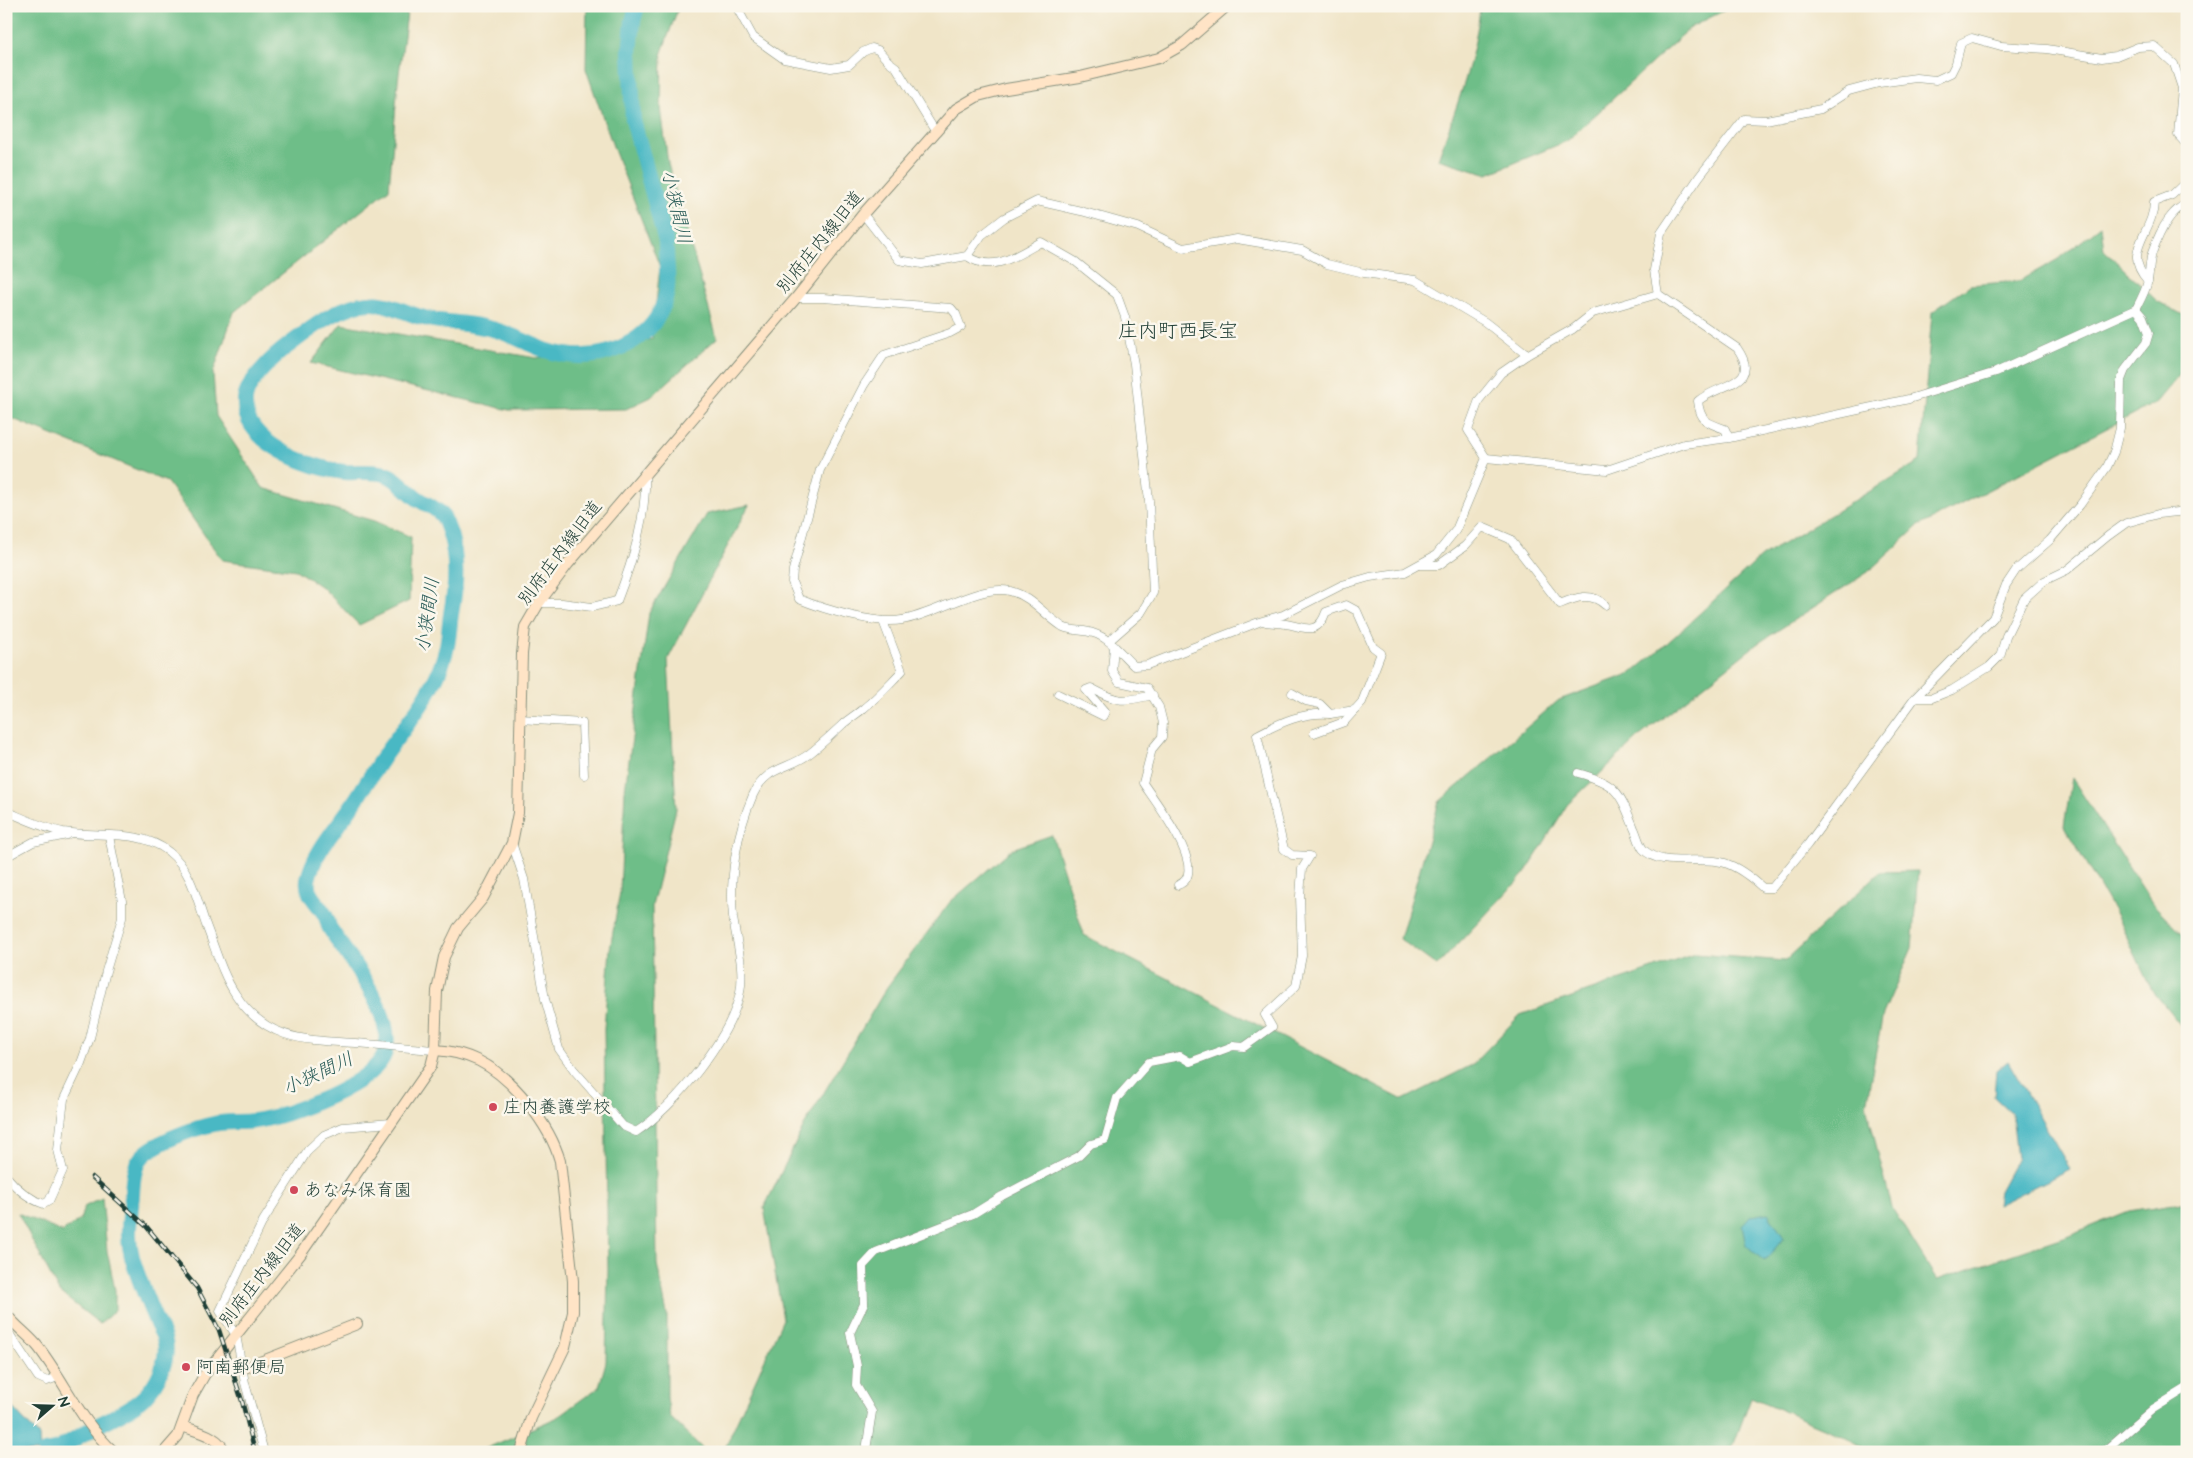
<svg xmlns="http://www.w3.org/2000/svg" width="2193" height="1458" font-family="'Architects Daughter','Klee One',sans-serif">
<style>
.forest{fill:#6ebe88;stroke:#467e5e}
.water{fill:#4ab8c4;stroke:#347a7c}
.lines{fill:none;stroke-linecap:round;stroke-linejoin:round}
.river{stroke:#4ab8c4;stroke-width:16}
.street-casing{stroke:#88917e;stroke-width:9}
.secondary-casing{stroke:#88917e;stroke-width:12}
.street{stroke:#fff;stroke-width:8}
.secondary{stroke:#ffe4c6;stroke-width:10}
.rail-casing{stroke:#1f3d34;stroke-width:4.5}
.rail{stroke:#fbf7ec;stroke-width:2.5;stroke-dasharray:8;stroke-linecap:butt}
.poi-dot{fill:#d1495b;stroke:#fbf7ec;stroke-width:2}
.labels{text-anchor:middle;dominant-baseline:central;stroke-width:5;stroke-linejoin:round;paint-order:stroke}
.street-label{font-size:18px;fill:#1f3d34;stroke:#fbf7ec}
.poi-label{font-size:18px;fill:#1f3d34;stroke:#fbf7ec;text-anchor:start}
.water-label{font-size:19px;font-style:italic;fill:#2a5c58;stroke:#fbf7ec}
.quarter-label{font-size:20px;fill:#1f3d34;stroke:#fbf7ec}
</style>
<rect width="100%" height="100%" fill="#fbf7ec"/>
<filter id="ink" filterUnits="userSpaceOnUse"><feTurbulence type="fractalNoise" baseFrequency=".02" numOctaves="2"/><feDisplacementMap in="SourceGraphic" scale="10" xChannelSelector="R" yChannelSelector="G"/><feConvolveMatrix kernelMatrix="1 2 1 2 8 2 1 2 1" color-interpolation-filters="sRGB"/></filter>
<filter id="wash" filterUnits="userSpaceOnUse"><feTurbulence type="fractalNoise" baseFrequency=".0096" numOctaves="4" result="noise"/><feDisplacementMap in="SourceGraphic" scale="20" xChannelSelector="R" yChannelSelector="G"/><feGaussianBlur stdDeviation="1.12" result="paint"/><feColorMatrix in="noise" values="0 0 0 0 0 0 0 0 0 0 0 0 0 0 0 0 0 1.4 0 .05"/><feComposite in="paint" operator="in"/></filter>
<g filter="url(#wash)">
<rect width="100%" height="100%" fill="#f0e5c8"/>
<g class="forest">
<path d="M6 6H408L398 81 389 189 234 312 213 373 216 416 263 488 374 521 411 537 409 601 359 625 323 588 296 570 222 560 167 482 6 416V318L10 313 6 299Z"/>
<path d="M587 6H679L662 52 661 108 668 164 717 338 651 397 626 409 509 410 311 363 341 324 536 358 652 339 660 267 615 152 586 69Z"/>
<path d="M1480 6H1733L1691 27 1567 141 1488 174 1438 159C1455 110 1476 59 1480 6Z"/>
<path d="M2101 226 2104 250 2157 301 2187 317V366L2157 402 1917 527 1871 570 1757 644 1641 735 1567 805 1526 872 1437 966 1400 939 1439 802 1559 700 1632 673 1663 647 1761 557 1920 461 1932 312 1970 285 2019 281 2060 258Z"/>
<path d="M749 505 668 659 676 809 652 906 657 1264 667 1314V1398L670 1417 706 1452H478L556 1418 599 1387 606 1362 608 1270 604 1029 610 949 620 892 625 790 649 613 707 514Z"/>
<path d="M2072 778 2152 903 2187 939V1033L2152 990 2118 918 2064 826Z"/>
<path d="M1052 835 1084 935 1403 1100 1472 1065 1520 1015 1695 954 1785 961 1880 872 1918 871 1912 948 1883 1014 1866 1105 1892 1208 1937 1280 2064 1237 2129 1211 2187 1202V1452H1874L1840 1435 1751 1397 1731 1452H723L783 1319 764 1208 804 1126 887 987 950 902 1012 849Z"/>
<path d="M102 1198 107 1251 115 1290V1310L100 1324 59 1292 18 1213 62 1232 80 1220 84 1207Z"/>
</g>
<g class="water">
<path d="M2008 1061 2070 1169 1997 1205 1999 1191 2017 1158 2012 1114 1994 1097 1996 1071Z"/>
<path d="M1768 1213 1784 1238 1764 1261 1746 1245 1742 1226 1751 1216Z"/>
<path d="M6 1401 39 1436 40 1452H6Z"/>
</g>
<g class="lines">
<path class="river" d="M45 1452 57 1450C71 1441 86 1432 100 1424 115 1416 132 1409 144 1397 157 1384 169 1361 165 1342 164 1336 160 1330 157 1324 148 1302 138 1279 132 1257 127 1238 129 1225 131 1207 133 1191 131 1170 141 1158 153 1143 194 1128 214 1124 227 1121 241 1123 254 1121 286 1117 376 1084 385 1052 396 1015 351 962 333 933 325 922 331 927 325 915 318 902 306 896 308 880 313 854 334 831 349 810 363 790 374 769 388 750 410 720 435 691 445 654 449 642 449 627 451 614 456 587 458 561 450 534 448 529 445 519 442 515 435 507 425 504 417 498 406 490 398 478 385 474 372 470 357 473 344 472 310 468 242 443 245 400 247 381 274 356 289 345 312 328 339 305 369 303 390 302 408 315 428 319 447 323 468 323 488 328 508 332 526 343 545 350 575 360 606 358 633 341 647 332 659 319 664 302 671 283 665 262 666 242L633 120 630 52 633 21 637 6"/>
</g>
</g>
<g filter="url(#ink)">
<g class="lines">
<defs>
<g id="street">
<path d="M736 6 753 37 784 59 831 68 849 65 863 52 872 48 878 50 888 61 896 67 935 131"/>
<path d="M863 214 899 260 922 264 967 256C992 274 1018 255 1041 242L1076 262 1117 295 1125 317 1134 364 1149 501 1153 593 1141 613 1109 641"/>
<path d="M967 256 982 235 1004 218 1037 201 1081 211 1138 227 1183 248 1237 239 1302 250 1327 264 1364 273 1415 280 1485 322 1527 355"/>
<path d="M2148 281C2120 251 2154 233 2154 202L2172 195 2187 181"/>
<path d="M796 298H823L951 308 956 314 961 327 950 333 884 355 864 385 820 470 793 570 792 582 799 599C823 609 875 625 902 620 934 615 980 584 1010 591 1032 596 1045 616 1063 627 1071 631 1084 630 1093 633 1110 638 1121 654 1134 666L1147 665 1259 622 1283 615 1342 585 1370 577 1405 572 1436 555 1456 530 1486 458"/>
<path d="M1729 438 1725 429C1707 423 1700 421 1698 401 1719 383 1763 385 1737 348L1658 294 1654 270 1661 233 1699 177 1744 119 1766 120 1821 109 1849 91 1879 83 1916 78 1936 80 1951 73 1956 63 1961 43 1972 38 2001 46 2047 49 2102 58 2116 56 2138 47 2154 46 2174 64 2182 88 2178 135 2187 145"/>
<path d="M1486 458 1607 470 1684 444 1729 438 1909 399 1996 372 2136 309C2140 301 2145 292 2147 284 2150 274 2149 263 2152 253 2158 236 2169 210 2187 204"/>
<path d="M1486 458 1468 430 1479 400 1501 373 1527 355 1573 329 1593 313 1658 294"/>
<path d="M1420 565H1439L1465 546 1482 527 1510 539 1560 604C1576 597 1592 592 1605 605"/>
<path d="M539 603H562L592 607 617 601C633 560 647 516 645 472"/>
<path d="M1266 622C1272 623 1279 623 1286 624 1305 627 1317 637 1326 612L1346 605 1357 611 1373 647 1381 653 1362 702 1344 722 1314 733"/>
<path d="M1114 646 1112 671 1119 682 1147 688 1159 707 1163 723 1162 737 1152 749 1143 783C1153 799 1212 873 1178 885"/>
<path d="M1292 693 1306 701 1320 704 1330 714 1355 710"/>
<path d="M1058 694 1103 716 1105 712 1086 690 1091 688C1118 703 1124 702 1153 695"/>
<path d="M1915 698H1932L1952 690 1989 667 2000 656 2006 636 2024 599 2044 581 2067 570 2108 536 2126 523 2158 514 2187 511"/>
<path d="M520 719 582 723 584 775"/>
<path d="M1578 773C1617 784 1619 791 1634 828 1637 834 1639 844 1643 849 1661 869 1702 855 1725 863 1740 868 1752 878 1763 888H1772L1808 844 1915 698 1993 618 2006 585 2016 570 2050 540 2080 505 2107 467 2114 452 2120 428 2121 380 2125 370 2146 343 2149 333 2143 317 2136 309"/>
<path d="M6 811C25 819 43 828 63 832 98 838 140 828 169 852 191 869 197 900 206 925 215 948 222 974 236 995 266 1041 306 1040 355 1043 382 1045 408 1048 435 1050"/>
<path d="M512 843 524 879 545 999 559 1049 574 1070 623 1126 636 1132C674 1108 732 1036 740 992 745 968 736 941 733 917 729 877 737 832 753 795 766 766 788 770 809 754 821 745 832 734 843 724 850 718 857 714 864 708 878 697 890 683 902 671L883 621"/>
<path d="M6 857 33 842 67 835"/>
<path d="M6 1176C16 1188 29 1199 44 1204L49 1201 63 1170 58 1150 64 1099 81 1063 90 1038 106 971 122 918V901L109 836"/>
<path d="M6 1329 38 1377 47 1381 58 1377"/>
<path d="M264 1452 245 1383 236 1335 220 1311 263 1221 308 1150 324 1135 343 1127 391 1123"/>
<path d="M863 1452 866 1450 872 1412 856 1385 857 1366 850 1333 864 1304 863 1266 876 1252 973 1214 1002 1196 1079 1156 1091 1144 1105 1140 1117 1098 1149 1062 1180 1056 1190 1062 1233 1046 1244 1047 1272 1027 1265 1015 1296 986 1302 956 1300 896 1302 869 1310 856 1292 855 1284 849 1257 735C1281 722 1303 712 1330 714"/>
<path d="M2103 1452 2153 1409 2187 1388"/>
</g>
<g id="secondary">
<path d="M435 1050C451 1051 465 1054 479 1061 513 1078 550 1125 560 1161L573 1281V1312L565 1347 531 1418 521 1452"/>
<path d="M6 1314C16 1327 29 1335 39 1348 65 1382 81 1422 114 1452"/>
<path d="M242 1369 357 1324"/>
<path d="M182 1426C197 1432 218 1435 225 1452"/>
<path d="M164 1452 178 1436 193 1395 205 1374 300 1255 431 1066 435 1050 437 991 444 957 458 928 483 898 512 843 518 813 522 654 525 627 539 603 568 564 796 298 863 214 956 109 978 96 1006 89 1080 77 1159 58 1182 45 1227 6"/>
</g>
</defs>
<use href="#street" class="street-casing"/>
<use href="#secondary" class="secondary-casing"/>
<use href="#street" class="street"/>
<use href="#secondary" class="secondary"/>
<defs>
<path id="rail" d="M92 1177 146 1226 197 1288 219 1330 242 1401 255 1452"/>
</defs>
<use href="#rail" class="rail-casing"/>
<use href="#rail" class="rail"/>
</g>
</g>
<g class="poi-dot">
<circle cx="493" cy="1107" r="5"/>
<circle cx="294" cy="1190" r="5"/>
<circle cx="186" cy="1367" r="5"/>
</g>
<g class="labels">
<g class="street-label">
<text transform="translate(820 242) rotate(-51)">別府庄内線旧道</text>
<text transform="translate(560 553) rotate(-53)">別府庄内線旧道</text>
<text transform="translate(262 1275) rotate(-52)">別府庄内線旧道</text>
</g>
<g class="poi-label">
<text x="503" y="1107">庄内養護学校</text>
<text x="304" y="1190">あなみ保育園</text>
<text x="196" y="1367">阿南郵便局</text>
</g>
<g class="water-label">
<text transform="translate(676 207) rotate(77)">小狭間川</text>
<text transform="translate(428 615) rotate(-82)">小狭間川</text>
<text transform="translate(318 1074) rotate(-25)">小狭間川</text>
</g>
<g class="quarter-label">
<text x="1178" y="331">庄内町西長宝</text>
</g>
</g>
<rect width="2193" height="1458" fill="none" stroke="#fbf7ec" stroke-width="25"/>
<g transform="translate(52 1406) rotate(70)" stroke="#fbf7ec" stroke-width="4" paint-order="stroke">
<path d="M0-4L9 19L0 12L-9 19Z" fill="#1f3d34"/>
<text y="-8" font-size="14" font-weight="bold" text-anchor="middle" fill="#1f3d34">N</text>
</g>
</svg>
